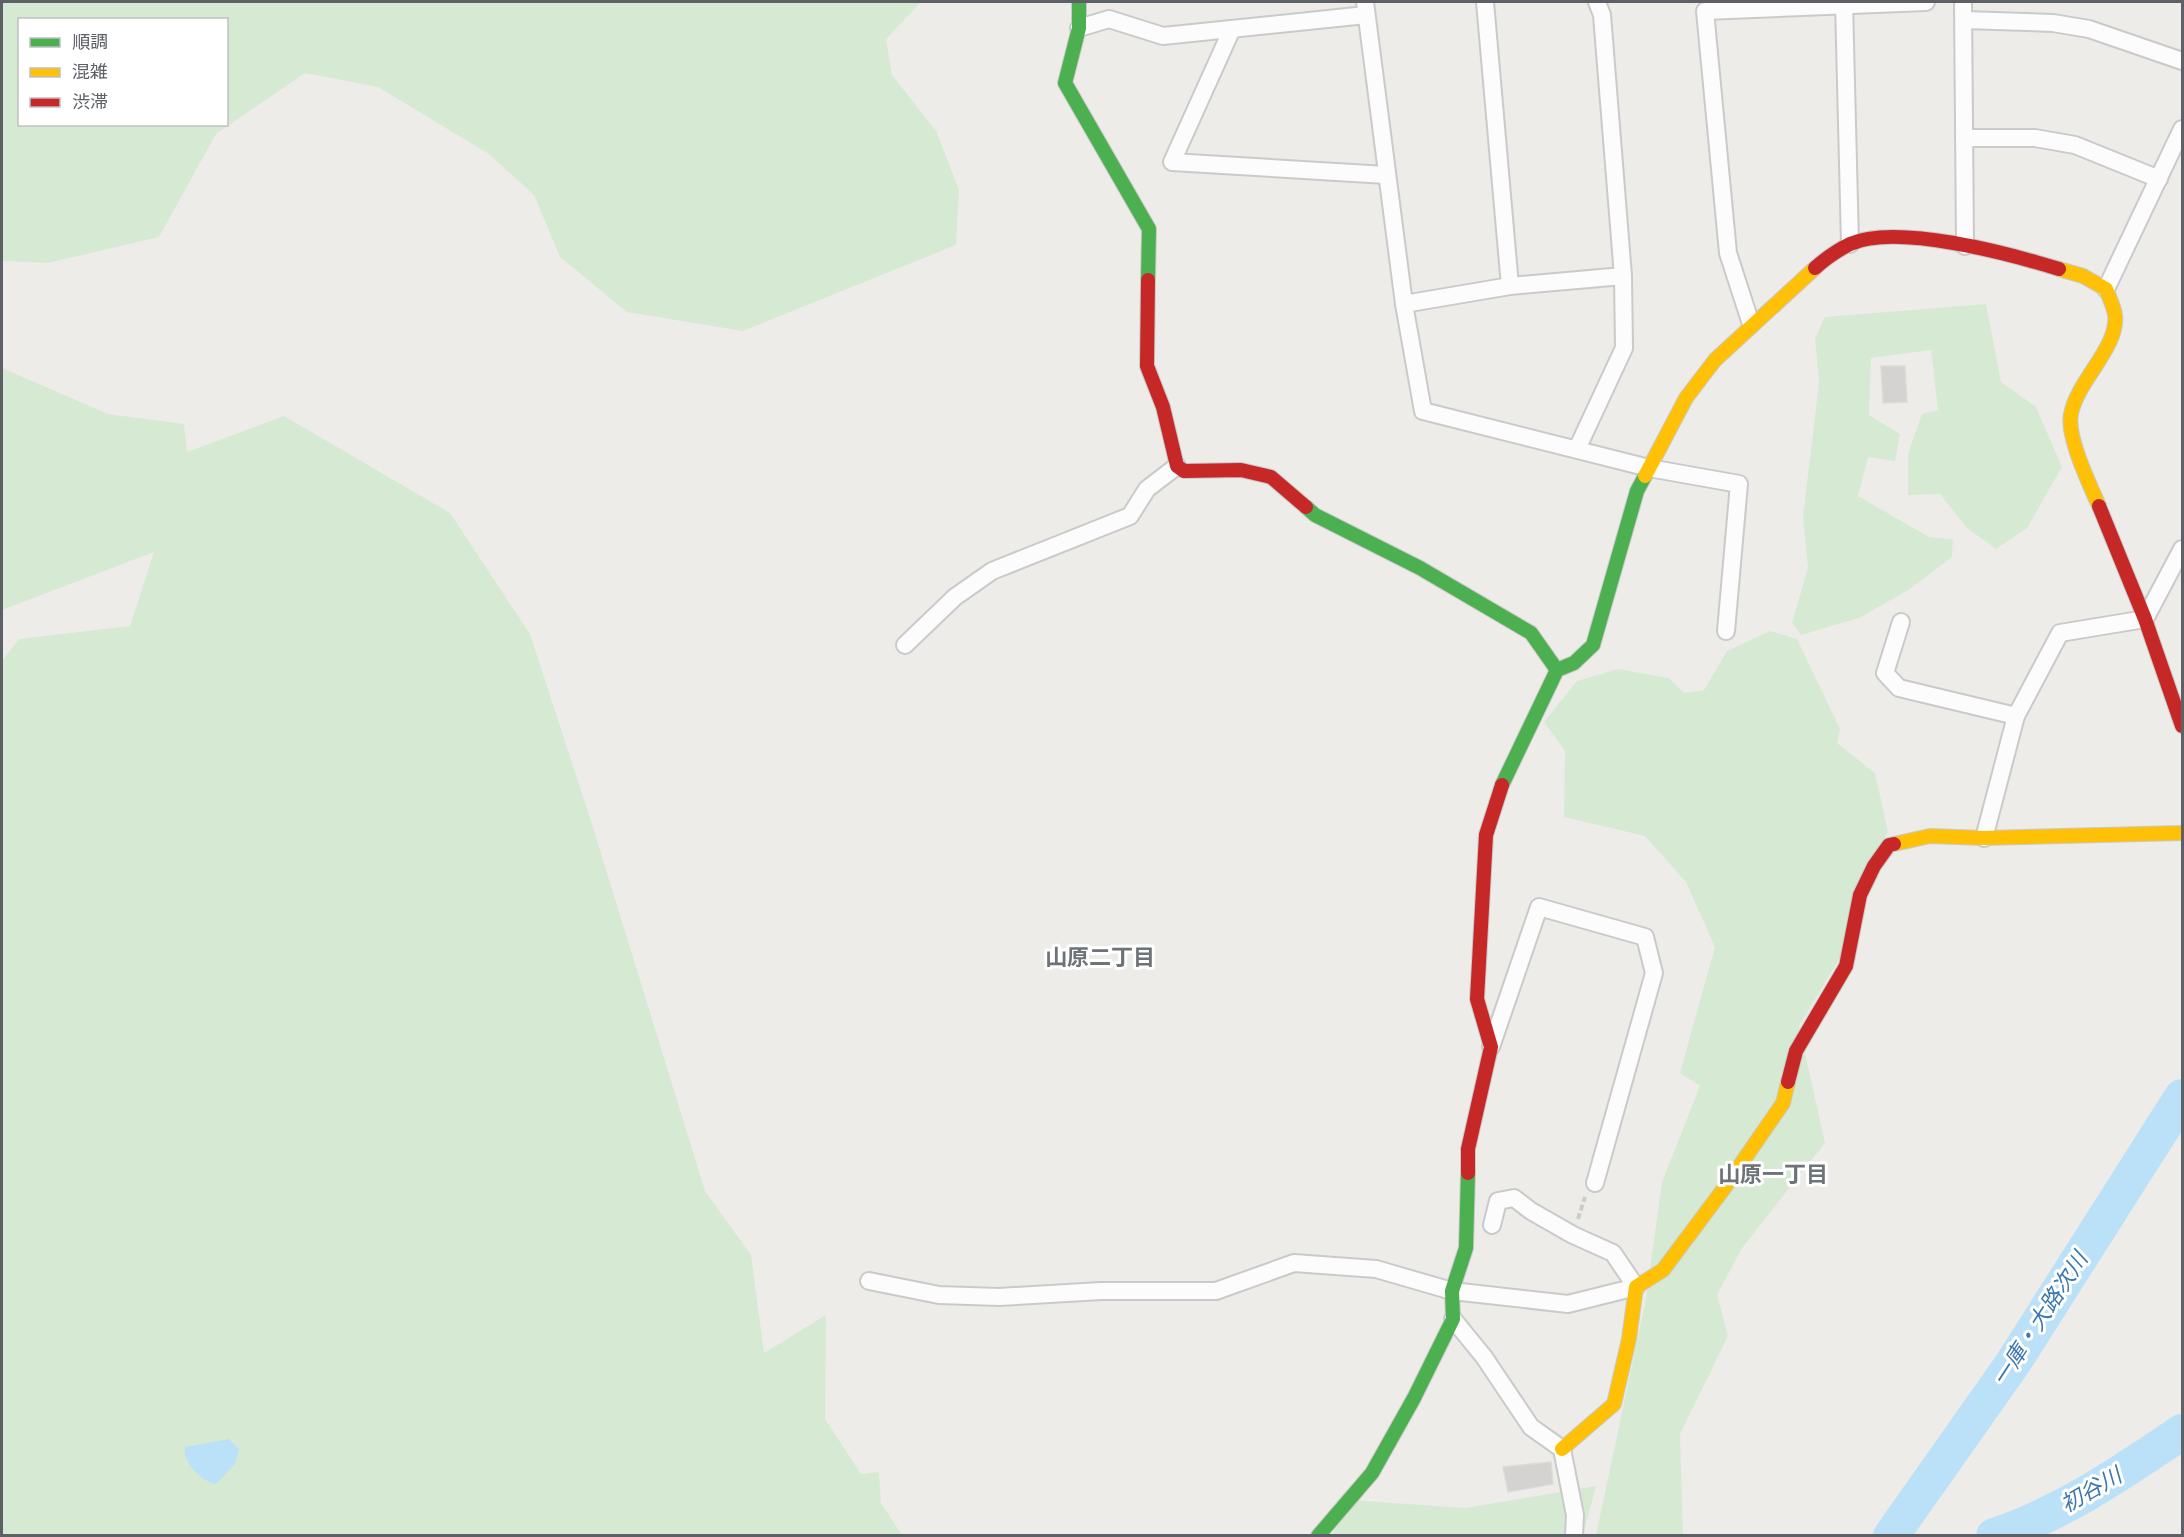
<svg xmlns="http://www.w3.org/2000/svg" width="2184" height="1537" font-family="'DejaVu Sans','Noto Sans JP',sans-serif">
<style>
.green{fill:#d6ead3;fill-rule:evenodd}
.water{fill:#bbe1f8}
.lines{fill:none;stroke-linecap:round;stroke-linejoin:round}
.river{stroke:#bbe1f8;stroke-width:36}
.building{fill:#d4d3d1;stroke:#dcdbd7;stroke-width:1.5}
.street-casing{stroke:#cacaca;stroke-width:20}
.fast-casing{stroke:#c9c9c8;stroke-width:16}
.slow-casing{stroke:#c9c9c8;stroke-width:16}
.jam-casing{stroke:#c9c9c8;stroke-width:16}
.path{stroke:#c9cecb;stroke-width:4;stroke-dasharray:6 3;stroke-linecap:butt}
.street{stroke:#fcfcfc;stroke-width:16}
.fast{stroke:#4caf50;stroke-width:14}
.slow{stroke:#ffc107;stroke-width:14}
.jam{stroke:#c62828;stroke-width:14}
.labels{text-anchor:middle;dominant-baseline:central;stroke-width:6;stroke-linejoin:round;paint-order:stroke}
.neighbourhood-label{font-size:22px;font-weight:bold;fill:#6e7378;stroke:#fff}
.water-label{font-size:22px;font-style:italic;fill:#3c77ad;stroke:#fff}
</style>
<rect width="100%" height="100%" fill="#edece8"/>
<g class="green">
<path d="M2 2H921L886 39 892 75 936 131 959 190 956 245 743 331 627 312 560 257 534 195 489 154 378 87 305 73 216 134 159 237 48 263 2 261ZM20 20H226V124H20Z"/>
<path d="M1986 304 2001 382 2036 407 2062 467 2027 528 1996 549 1967 528 1940 494 1908 495V454L1922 414 1938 410 1931 350 1871 358 1869 415 1900 434 1895 461 1868 457 1858 496 1929 537 1953 539 1952 557 1910 589 1859 618 1801 635 1792 623 1808 568 1803 516 1819 383 1815 338 1825 317Z"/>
<path d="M2 368 108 414 184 424 187 452 284 416 450 513 530 634 591 821 705 1191 751 1255 764 1353 826 1315 825 1419 861 1474 879 1472 881 1503 902 1535H2V661L19 639 130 626 154 552 2 610Z"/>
<path d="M1770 631 1797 639 1840 729 1837 743 1875 773 1888 832 1853 894 1841 956 1799 1026 1825 1143 1742 1248 1717 1295 1728 1336 1680 1434 1683 1535H1596L1646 1299 1662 1182 1700 1086 1680 1073 1715 947 1686 882 1645 836 1564 817 1565 751 1544 722 1577 681 1618 669 1669 678 1684 693 1704 690 1727 651Z"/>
<path d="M1596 1486 1583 1535 1332 1536 1349 1500 1466 1508Z"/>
</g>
<path class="water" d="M229 1439 239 1449 235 1464 216 1484C202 1482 182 1462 185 1447Z"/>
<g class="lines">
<g class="river">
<path d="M1891 1536 2013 1363 2182 1097"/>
<path d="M1994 1536C2064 1513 2122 1472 2182 1432"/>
</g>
</g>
<g class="building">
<path d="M1881 366H1905L1907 402 1883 403Z"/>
<path d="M1551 1462 1553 1484 1508 1492 1503 1467Z"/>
</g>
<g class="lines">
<defs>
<g id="street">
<path d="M1365 2 1404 304 1423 411 1649 468 1739 484 1726 631"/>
<path d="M1485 2 1510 286"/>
<path d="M1844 2 1850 244"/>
<path d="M1963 2 1965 246"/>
<path d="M1964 20 2053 23 2089 29 2182 61"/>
<path d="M1079 28 1109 19 1163 36 1366 15"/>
<path d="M1232 29 1172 162 1386 175"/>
<path d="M1964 138H2035L2075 145 2159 179"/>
<path d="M2106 289 2182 129"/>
<path d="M1404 304 1510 286 1623 276"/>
<path d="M1751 324 1728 253 1705 11 1926 2"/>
<path d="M1577 449 1624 348 1623 276 1602 15 1597 2"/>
<path d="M1901 622 1885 673 1899 688 2016 716"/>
<path d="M905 645 955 597 992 571 1130 516 1147 489 1177 466"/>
<path d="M1984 838 2016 716 2060 633 2145 619 2182 549"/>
<path d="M1491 1047 1539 907 1645 937 1654 973 1595 1183"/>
<path d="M869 1281 939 1295 999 1297 1101 1291H1216L1294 1263 1376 1269 1452 1291 1568 1304 1636 1287 1613 1253 1573 1235 1531 1211 1514 1198 1498 1201 1492 1225"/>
<path d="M1453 1319 1484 1357 1531 1427 1562 1449 1575 1515 1574 1536"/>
</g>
<g id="fast">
<path d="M1079 2V28L1065 83 1149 229 1148 280"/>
<path d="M1306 507 1315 515 1420 568 1531 633 1557 670"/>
<path d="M1502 785 1557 670 1574 663 1593 645 1637 491 1645 476"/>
<path d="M1318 1536 1372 1473 1414 1398 1453 1319 1452 1291 1466 1248 1468 1173"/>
</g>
<g id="slow">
<path d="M2059 269 2083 276 2106 289C2109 297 2114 307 2115 315 2119 347 2077 381 2071 414 2066 436 2090 485 2099 506"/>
<path d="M1645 476 1686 398 1715 360 1815 268"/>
<path d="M1894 844 1930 836 1984 838 2182 833"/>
<path d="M1562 1449 1614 1404 1629 1339 1636 1287 1663 1270 1725 1187 1783 1103 1788 1082"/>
</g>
<g id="jam">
<path d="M1815 268C1825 259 1838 250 1850 244 1897 223 2010 254 2059 269"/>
<path d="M1148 280 1147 366 1163 407 1177 466 1184 471 1241 470 1271 477 1306 507"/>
<path d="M2099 506 2145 619 2182 726"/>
<path d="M1788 1082 1796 1051 1846 966 1860 895 1874 866 1889 845 1894 844"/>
<path d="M1468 1173V1149L1491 1047 1477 999 1486 835 1502 785"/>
</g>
</defs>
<use href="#street" class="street-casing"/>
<use href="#fast" class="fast-casing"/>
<use href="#slow" class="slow-casing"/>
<use href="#jam" class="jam-casing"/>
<path class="path" d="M1578 1219 1585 1197"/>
<use href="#street" class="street"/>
<use href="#fast" class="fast"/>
<use href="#slow" class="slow"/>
<use href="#jam" class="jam"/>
</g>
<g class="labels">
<g class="neighbourhood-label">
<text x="1100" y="957">山原二丁目</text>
<text x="1773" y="1174">山原一丁目</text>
</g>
<g class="water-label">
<text transform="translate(2040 1319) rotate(-57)">一庫・大路次川</text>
<text transform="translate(2091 1490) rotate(-30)">初谷川</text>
</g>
</g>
<rect width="2184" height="1537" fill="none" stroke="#5d6166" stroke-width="6"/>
<rect x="18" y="18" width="210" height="108" fill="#ffffff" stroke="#bec0c2" stroke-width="1.5"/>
<rect x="30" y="38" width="30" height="9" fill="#4caf50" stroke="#bec0c2" stroke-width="1.5"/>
<text x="72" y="48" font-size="18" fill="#5d6166">順調</text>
<rect x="30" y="68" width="30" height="9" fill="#ffc107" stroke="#bec0c2" stroke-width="1.5"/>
<text x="72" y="78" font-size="18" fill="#5d6166">混雑</text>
<rect x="30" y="98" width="30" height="9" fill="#c62828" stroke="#bec0c2" stroke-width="1.5"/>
<text x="72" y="108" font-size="18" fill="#5d6166">渋滞</text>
</svg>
